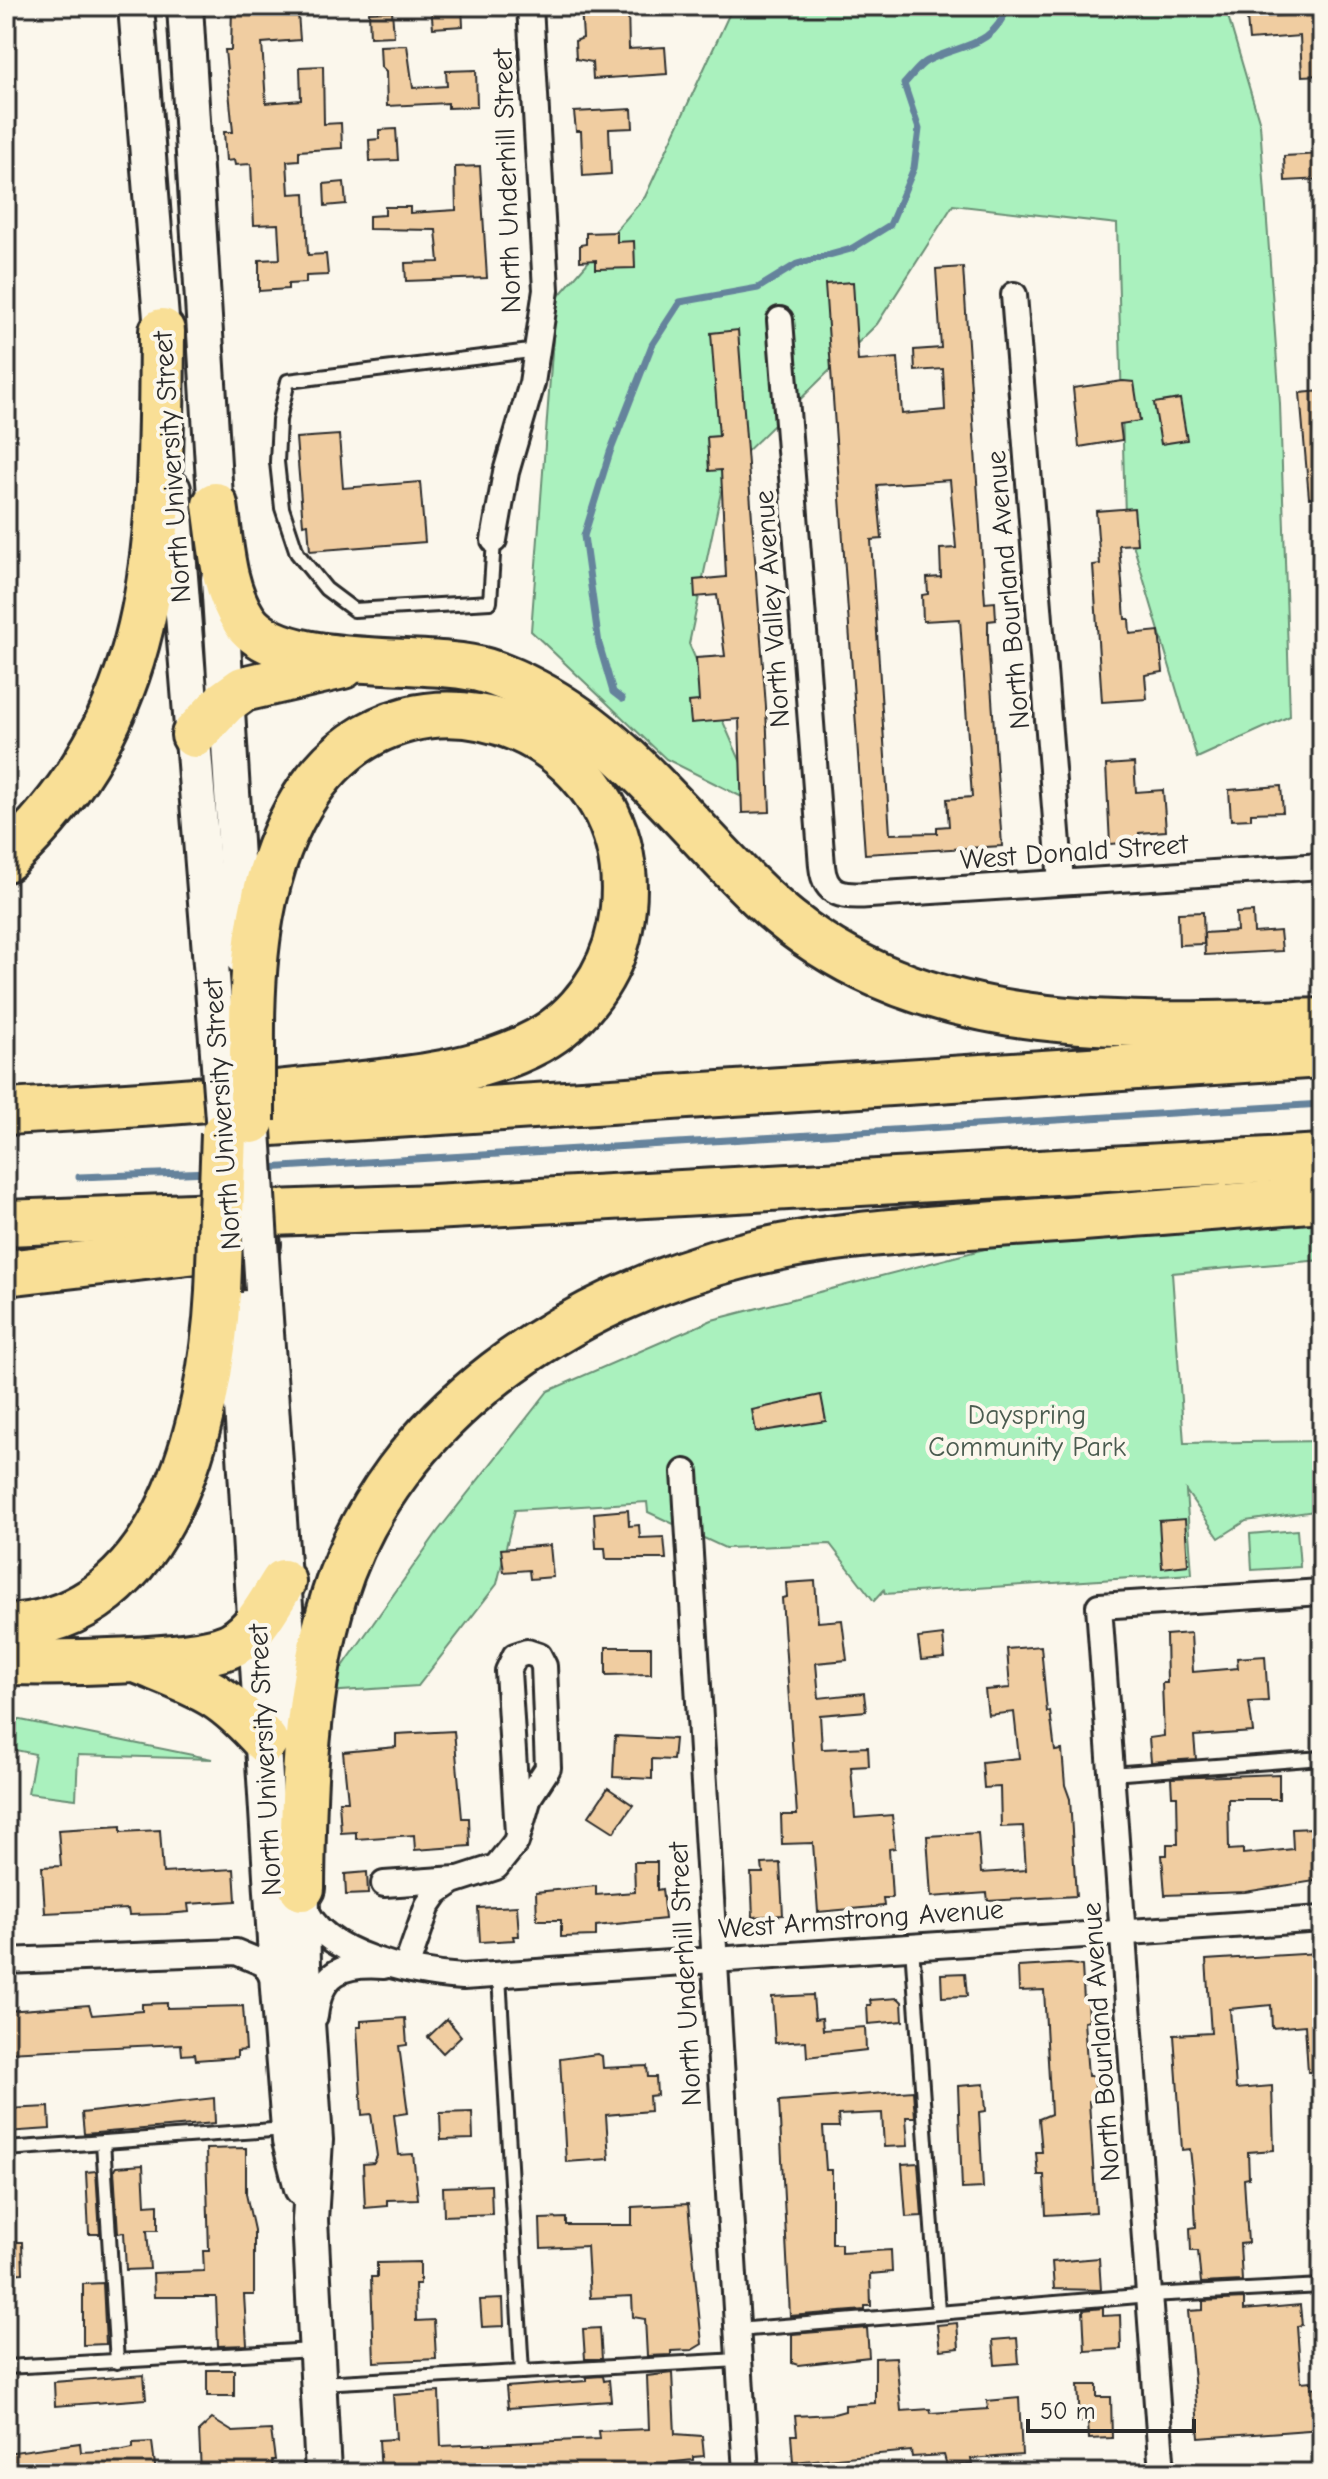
<svg xmlns="http://www.w3.org/2000/svg" width="1328" height="2479" font-family="'Comic Neue',sans-serif">
<style>
.green{fill:#aaf1be;stroke:#6a8e74;stroke-width:2}
.lines{fill:none;stroke-linecap:round;stroke-linejoin:round}
.stream{stroke:#65839c;stroke-width:7}
.building{fill:#f0cda1;stroke:#2b2b2b;stroke-width:2;fill-rule:evenodd}
.service-casing{stroke:#2b2b2b;stroke-width:18}
.minor-casing{stroke:#2b2b2b;stroke-width:30}
.secondary-casing{stroke:#2b2b2b;stroke-width:40}
.motorway-casing{stroke:#2b2b2b;stroke-width:50}
.service{stroke:#fbf7ec;stroke-width:12}
.minor{stroke:#fbf7ec;stroke-width:24}
.secondary{stroke:#fbf7ec;stroke-width:34}
.motorway{stroke:#f9df96;stroke-width:44}
.secondary-bridge-casing{stroke:#2b2b2b;stroke-width:40;stroke-linecap:butt}
.motorway-bridge-casing{stroke:#2b2b2b;stroke-width:50;stroke-linecap:butt}
.secondary-bridge{stroke:#fbf7ec;stroke-width:34}
.motorway-bridge{stroke:#f9df96;stroke-width:44}
.labels{text-anchor:middle;dominant-baseline:central;stroke-width:8;stroke-linejoin:round;paint-order:stroke}
.street-label{font-size:28px;fill:#2b2b2b;stroke:#fbf7ec}
.park-label{font-size:28px;fill:#4b5c50;stroke:#fbf7ec}
</style>
<rect width="100%" height="100%" fill="#fbf7ec"/>
<filter id="ink" filterUnits="userSpaceOnUse"><feTurbulence type="fractalNoise" baseFrequency=".0125" numOctaves="2"/><feDisplacementMap in="SourceGraphic" scale="16" xChannelSelector="R" yChannelSelector="G"/><feConvolveMatrix kernelMatrix="1 2 1 2 8 2 1 2 1" color-interpolation-filters="sRGB"/></filter>
<g filter="url(#ink)">
<g class="green">
<path d="M733 6H1225L1260 124 1280 404 1290 716 1197 758 1125 517 1117 224 953 205 877 324 725 473 689 644 760 806 666 759 531 631 556 299 645 197Z"/>
<path d="M1322 1220V1260L1172 1273 1184 1443 1322 1441V1510L1246 1521 1219 1538 1186 1491 1192 1574 885 1594 884 1590 874 1601 830 1544 725 1548 648 1512 647 1502 515 1510 497 1584 418 1686 325 1692 438 1531 548 1391 712 1320 1031 1237Z"/>
<path d="M1297 1530 1300 1567 1252 1570 1250 1534Z"/>
<path d="M6 1717 212 1759 78 1755 76 1799 28 1793 35 1754 6 1748Z"/>
</g>
<g class="lines">
<g class="stream">
<path d="M622 699 613 692 599 644 584 536 610 452 652 345 680 302 758 288 797 264 851 249 890 225 914 168 919 129 904 84C911 77 918 66 927 61 962 43 992 49 1008 6"/>
<path d="M266 1168 1322 1104"/>
<path d="M79 1177 210 1172"/>
</g>
</g>
<g class="building">
<path d="M232 6H258V16L298 13 300 40 262 43 266 103 301 100 300 67 323 66 324 124 341 123 342 148 299 151V160L287 161 289 194 305 193 308 255 326 254 328 275 306 276V283L288 284V289L259 291V260L280 259 278 224 254 225 251 164 235 165 234 160 226 161 224 132H233L225 50H231Z"/>
<path d="M431 6H462L463 26 433 28Z"/>
<path d="M581 6H628L629 49 665 47 667 74 593 79 592 62 576 59 575 41 583 38Z"/>
<path d="M392 11 394 36 370 37 369 12Z"/>
<path d="M1322 12V75L1302 76 1300 36 1249 40 1247 18Z"/>
<path d="M407 45 413 88 447 86 446 71 476 70 477 107 448 108V103L387 106 386 72 381 67 380 46Z"/>
<path d="M632 109 633 128 609 129 611 174 583 176 581 131H576L574 112Z"/>
<path d="M396 129 398 160 370 161 369 140 379 139V130Z"/>
<path d="M1322 154V179L1285 181 1284 156Z"/>
<path d="M480 166 487 278 406 281 405 263 439 262 436 230 369 229V216L385 215V207H410V213L456 210 455 167Z"/>
<path d="M344 182 346 204 325 206 324 184Z"/>
<path d="M617 232V242L634 241 635 268 596 269V260L580 261V245L586 244V233Z"/>
<path d="M963 267 985 603 995 602 996 620 988 621V640L1002 846 865 854 825 284 853 282 858 361 898 358 902 414 945 410 943 369 915 371 914 350 941 348 936 269ZM950 480 956 548 940 549 941 577 927 578 928 594 922 595 923 621 960 619 972 797 947 799 949 826 937 827V833L890 834 871 540 882 539 877 485Z"/>
<path d="M738 330 766 707 770 812 742 813 739 719 691 723 689 702 699 701 696 658 725 656 717 595 695 597 694 580 726 577 721 470 709 471 707 437 719 436 711 333Z"/>
<path d="M1123 381 1134 382 1140 421 1120 424 1122 440 1079 447 1073 388Z"/>
<path d="M1322 391V497L1309 498 1300 393Z"/>
<path d="M1180 399 1187 440 1161 444 1154 403Z"/>
<path d="M339 435 343 488 420 482 425 542 310 551 308 524 303 525 296 438Z"/>
<path d="M1134 508 1137 544 1119 545 1125 619H1129L1130 634 1159 631 1163 672 1145 675 1147 699 1102 702 1093 565 1100 564 1096 511Z"/>
<path d="M1134 763 1136 792 1163 790 1166 831 1139 833 1140 842 1110 844 1106 765Z"/>
<path d="M1281 786 1283 812 1251 813V819L1231 820 1229 790Z"/>
<path d="M1203 912 1204 944 1179 945 1178 913Z"/>
<path d="M1253 912 1254 933 1280 931 1282 951 1205 955 1204 933 1237 931 1236 913Z"/>
<path d="M821 1395 826 1421 756 1432 752 1410Z"/>
<path d="M628 1510 629 1526 639 1525 640 1538 664 1537 666 1559H606L605 1548H596L594 1513Z"/>
<path d="M1185 1519 1188 1565 1162 1568 1159 1521Z"/>
<path d="M550 1545 553 1577 530 1579 529 1570 504 1572 501 1549Z"/>
<path d="M815 1581 818 1622 842 1620 847 1660 816 1663 819 1698 864 1693 866 1711 820 1715 822 1749 868 1747 869 1766 851 1767 855 1818 892 1815 895 1848 889 1849 892 1898H883L884 1906 818 1912 813 1843 782 1844 781 1815H797L782 1598 787 1597 786 1583Z"/>
<path d="M1191 1633 1193 1672 1238 1668 1237 1658 1265 1656 1268 1701 1249 1702 1253 1732 1194 1736 1196 1759 1151 1762 1149 1738 1164 1736 1162 1683H1167L1166 1635Z"/>
<path d="M943 1635 945 1658 921 1660 918 1638Z"/>
<path d="M1041 1646 1047 1712 1050 1711 1055 1751 1062 1750 1065 1785 1070 1799 1076 1896 988 1901 987 1893 931 1897 927 1836 978 1833 981 1873 1026 1870 1023 1826 1001 1827 1000 1787 984 1788 982 1762 1019 1758 1014 1712 988 1715 985 1690 1010 1688 1007 1649Z"/>
<path d="M606 1647H651V1674L606 1675Z"/>
<path d="M454 1731 462 1818H469L470 1846 415 1850 414 1835 356 1839V1832L341 1833 339 1801H348L343 1752 396 1747V1734Z"/>
<path d="M615 1736 675 1739 673 1760 652 1759V1779L613 1777Z"/>
<path d="M1279 1774V1799H1228L1229 1850 1243 1849V1854L1293 1849 1292 1829 1312 1828 1315 1881 1245 1892 1165 1895 1162 1855H1167V1844H1178L1177 1796H1172L1171 1778Z"/>
<path d="M608 1788 633 1805 614 1832 589 1816Z"/>
<path d="M121 1826V1832L160 1830 163 1873 234 1869 236 1901 188 1904 189 1912 166 1914 129 1915 128 1909 45 1913 42 1867 61 1866 58 1830Z"/>
<path d="M634 1862H657V1890L662 1889 665 1919 596 1926V1936L561 1937V1920H537L536 1892 596 1886V1895L635 1892Z"/>
<path d="M780 1863 783 1915 753 1917 751 1873H763L762 1864Z"/>
<path d="M367 1872 368 1894 346 1895 345 1874Z"/>
<path d="M517 1906 519 1936H513L514 1940 480 1942 478 1908Z"/>
<path d="M1319 1953 1322 2072H1308L1305 2025 1272 2028 1271 2005 1230 2009 1236 2089 1272 2086 1274 2150 1248 2152 1249 2178 1244 2179 1248 2243 1240 2244 1242 2281 1201 2283 1198 2251H1191L1190 2228 1196 2227 1194 2186 1190 2149 1182 2150 1174 2035 1211 2033 1206 1960Z"/>
<path d="M1070 1964 1082 1966 1084 2001 1088 2000 1089 2020 1084 2021 1088 2076H1094L1096 2100 1089 2101 1096 2212 1046 2215 1044 2175H1038L1036 2152H1042L1039 2119 1051 2114 1044 1990 1019 1991 1018 1967Z"/>
<path d="M965 1973 967 1996 942 1997 941 1974Z"/>
<path d="M813 1995 815 2019 822 2018 823 2030 865 2027 866 2050 807 2057 806 2041 775 2043 772 1997Z"/>
<path d="M898 1998 902 2002 903 2021 868 2024 867 2005H871L870 2000Z"/>
<path d="M167 2003V2008L243 2006 246 2050 237 2051V2057L196 2060 195 2054 182 2055 181 2044 6 2052V2011L89 2005 92 2015 142 2011V2004Z"/>
<path d="M405 2018 407 2045 399 2046 408 2113 394 2115 399 2155 413 2154 418 2199 387 2200V2206L365 2208 363 2164 374 2163 377 2156 371 2114 362 2115 357 2027H361V2021Z"/>
<path d="M447 2019 461 2036 443 2053 428 2037Z"/>
<path d="M597 2054 602 2056 603 2068 647 2066 648 2077H656L657 2095 649 2096 650 2111 606 2115 609 2159 566 2162 560 2059Z"/>
<path d="M984 2084 986 2111 979 2112 983 2188 962 2189 958 2086Z"/>
<path d="M913 2091 915 2117H906L908 2146 884 2147 882 2113 838 2115 839 2127H823L826 2170H832V2244H841V2253L891 2250 892 2272 870 2274 871 2306H865V2310L790 2316 779 2101Z"/>
<path d="M214 2098 215 2123 84 2134 82 2113Z"/>
<path d="M49 2107 50 2129 6 2132V2109Z"/>
<path d="M472 2112 473 2139 441 2140 440 2113Z"/>
<path d="M246 2148V2194L254 2230V2295H244L247 2345 218 2346 216 2297H154L153 2273 204 2271 203 2251H209L206 2149Z"/>
<path d="M918 2163 922 2216 906 2217 902 2164Z"/>
<path d="M143 2165 145 2205 158 2204V2230H147L150 2269 126 2270 124 2232 118 2233 114 2170 116 2167Z"/>
<path d="M96 2171 100 2234H89L86 2172Z"/>
<path d="M491 2185 492 2214 444 2216 443 2187Z"/>
<path d="M688 2204 702 2344 692 2350 671 2351V2355L647 2356 645 2319 633 2317 632 2296 590 2298 587 2246 541 2248 540 2219 566 2218V2225H632V2207Z"/>
<path d="M6 2242H22L23 2273 6 2274Z"/>
<path d="M1099 2258 1101 2290 1054 2289 1052 2262Z"/>
<path d="M420 2262V2284H415L416 2321 434 2320 436 2359 374 2362 371 2277H377V2263Z"/>
<path d="M103 2283 106 2344 83 2345V2284Z"/>
<path d="M503 2299 504 2326 482 2327 480 2300Z"/>
<path d="M1244 2299V2310L1300 2305 1302 2325 1297 2326 1301 2382 1311 2381V2388L1322 2387V2429L1199 2438 1188 2311 1203 2310V2301Z"/>
<path d="M1103 2308V2316L1120 2315 1121 2349 1085 2351 1083 2310Z"/>
<path d="M957 2323 959 2348 940 2350 937 2325Z"/>
<path d="M600 2328 602 2359H585L583 2329Z"/>
<path d="M867 2328 869 2357 798 2365 792 2363V2334Z"/>
<path d="M1017 2338 1019 2363 995 2365 993 2340Z"/>
<path d="M896 2357 901 2411 930 2409 931 2413 988 2409 987 2401 1019 2398 1022 2455 971 2459 972 2464 947 2466 944 2455 912 2457 911 2451 793 2462 791 2435H797L795 2416 834 2414 845 2411V2405L875 2403V2358Z"/>
<rect x="207" y="2370" width="27" height="26"/>
<path d="M672 2373 675 2434 702 2436 704 2456 693 2457V2460L649 2465V2469L630 2470 631 2473H381L379 2440 396 2439 393 2395 439 2392 441 2446 599 2439 598 2431 649 2429 647 2376Z"/>
<path d="M144 2375 146 2399 55 2406 54 2382Z"/>
<path d="M603 2376 604 2381 609 2380 611 2401 508 2408 506 2387 586 2381V2377Z"/>
<path d="M1078 2385H1097V2397H1111L1112 2438 1089 2439 1088 2422H1080Z"/>
<path d="M212 2419 233 2432 271 2430 275 2460H272L273 2473H201L199 2431Z"/>
<path d="M152 2442 156 2473H6V2453L80 2443 81 2452 123 2450 133 2448V2443Z"/>
</g>
<g class="lines">
<defs>
<g id="service">
<path d="M494 540 490 602 354 610 326 589 297 553 282 508 277 462 279 420 288 381 538 350"/>
<path d="M1111 1774 1322 1758"/>
<path d="M912 1946 938 2311"/>
<path d="M499 1976 522 2372"/>
<path d="M103 2142 117 2362"/>
<path d="M6 2149 286 2129"/>
<path d="M737 2330 1150 2295 1322 2286"/>
<path d="M6 2367 314 2350"/>
<path d="M321 2383 739 2360"/>
</g>
<g id="minor">
<path d="M1014 295 1061 882"/>
<path d="M780 320 822 866C825 896 844 897 869 895L1322 866"/>
<path d="M494 540 506 472 532 383 546 290 530 6"/>
<path d="M685 1472 746 2473"/>
<path d="M384 1884 457 1879"/>
<path d="M304 1904C319 1956 416 1974 463 1977L1322 1919"/>
<path d="M6 1961 236 1952 265 1964 278 1987"/>
<path d="M406 1968 428 1905 437 1892 453 1881 496 1867 516 1842 529 1797 548 1768 544 1666 539 1656 527 1652 515 1656 508 1671 518 1833"/>
<path d="M315 2016C320 1972 342 1963 384 1966"/>
<path d="M1162 2473 1099 1606 1322 1592"/>
</g>
<g id="secondary">
<path d="M136 6 164 356"/>
<path d="M185 6 217 530"/>
<path d="M173 489 218 1052"/>
<path d="M219 579 242 957"/>
<path d="M263 1290 294 1736"/>
<path d="M235 1292 278 1989 290 2141 302 2188"/>
<path d="M301 1865 303 1964 315 2140 310 2220 323 2473"/>
</g>
<g id="motorway">
<path d="M215 505C221 543 222 587 244 620 280 675 427 653 486 671 502 676 520 684 535 692 625 739 688 828 761 897 912 1041 1128 1027 1322 1021"/>
<path d="M194 735 225 702 243 689 343 666"/>
<path d="M6 859C166 709 160 535 162 331"/>
<path d="M6 1112C109 1107 212 1100 314 1089 388 1081 472 1077 538 1041 580 1018 611 974 620 928 657 737 415 634 308 792 258 866 251 962 252 1049"/>
<path d="M256 1124 1322 1055"/>
<path d="M6 1223 433 1207 1322 1157"/>
<path d="M6 1273 258 1244"/>
<path d="M6 1627C167 1621 211 1420 218 1292"/>
<path d="M6 1662C50 1663 199 1663 233 1644 256 1631 269 1604 283 1582"/>
<path d="M141 1662C202 1687 220 1691 265 1741"/>
<path d="M302 1888C303 1789 305 1692 334 1596 390 1414 572 1297 749 1254 835 1233 925 1229 1013 1223 1116 1216 1219 1207 1322 1199"/>
</g>
</defs>
<use href="#service" class="service-casing"/>
<use href="#minor" class="minor-casing"/>
<use href="#secondary" class="secondary-casing"/>
<use href="#motorway" class="motorway-casing"/>
<use href="#service" class="service"/>
<use href="#minor" class="minor"/>
<use href="#secondary" class="secondary"/>
<use href="#motorway" class="motorway"/>
<defs>
<g id="secondary-bridge">
<path d="M218 1052 226 1159"/>
<path d="M251 1098 263 1290"/>
</g>
<g id="motorway-bridge">
<path d="M252 1049V1121"/>
<path d="M218 1292 224 1134"/>
</g>
</defs>
<use href="#secondary-bridge" class="secondary-bridge-casing"/>
<use href="#motorway-bridge" class="motorway-bridge-casing"/>
<use href="#secondary-bridge" class="secondary-bridge"/>
<use href="#motorway-bridge" class="motorway-bridge"/>
</g>
</g>
<g class="labels">
<g class="street-label">
<text transform="translate(507 181) rotate(-92)">North Underhill Street</text>
<text transform="translate(172 467) rotate(-94)">North University Street</text>
<text transform="translate(1008 590) rotate(-95)">North Bourland Avenue</text>
<text transform="translate(772 609) rotate(-94)">North Valley Avenue</text>
<text transform="translate(1074 852) rotate(-4)">West Donald Street</text>
<text transform="translate(222 1114) rotate(-94)">North University Street</text>
<text transform="translate(265 1760) rotate(-93)">North University Street</text>
<text transform="translate(861 1919) rotate(-4)">West Armstrong Avenue</text>
<text transform="translate(685 1974) rotate(-93)">North Underhill Street</text>
<text transform="translate(1101 2042) rotate(-94)">North Bourland Avenue</text>
</g>
<g class="park-label">
<text x="1027" y="1415">Dayspring<tspan x="1027" dy="32">Community Park</tspan></text>
</g>
</g>
<rect width="1328" height="2479" fill="none" stroke="#fbf7ec" stroke-width="32"/>
<rect x="16" y="16" width="1296" height="2447" fill="none" stroke="#2b2b2b" stroke-width="3" filter="url(#ink)"/>
<path d="M1028 2419v12h166v-12" fill="none" stroke="#2b2b2b" stroke-width="4"/>
<text x="1040" y="2419" font-size="24" fill="#2b2b2b" stroke="#fbf7ec" stroke-width="6" paint-order="stroke">50 m</text>
</svg>
